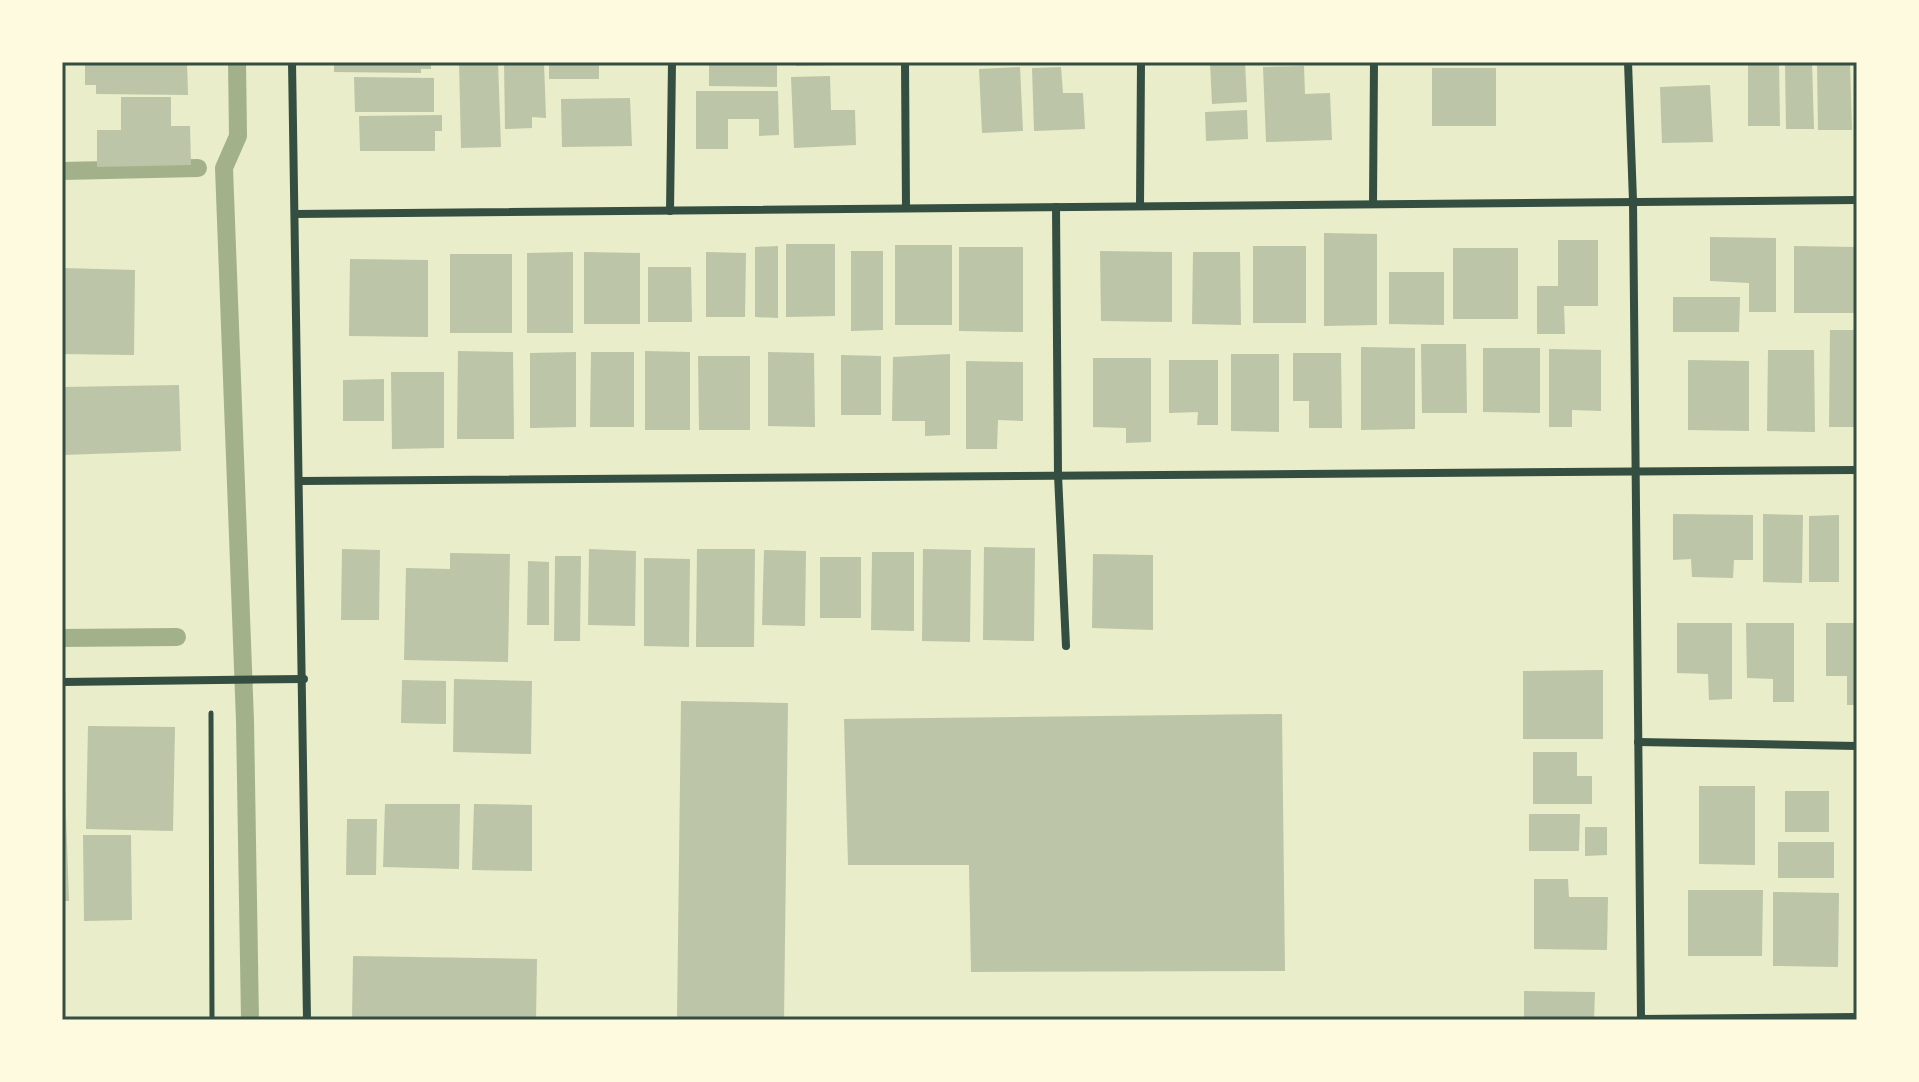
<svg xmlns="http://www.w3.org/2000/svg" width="1919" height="1082" font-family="Quicksand,sans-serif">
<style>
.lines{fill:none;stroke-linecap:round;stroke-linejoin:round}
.stream{stroke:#a3b18a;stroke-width:18}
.building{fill:#bcc5a7}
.path{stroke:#344e41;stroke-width:5}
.minor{stroke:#344e41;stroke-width:8}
.neatline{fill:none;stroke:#344e41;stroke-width:3}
</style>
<rect width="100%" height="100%" fill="#e9edc9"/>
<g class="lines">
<g class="stream">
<path d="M237 62 238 136 224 168 245 721 250 1020"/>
<path d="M62 171 198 168"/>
<path d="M62 638 177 637"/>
</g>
</g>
<g class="building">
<path d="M97 62H187L188 95 96 94V85H85V63Z"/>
<path d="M334 62H431V69H421V73L334 72Z"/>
<path d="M459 62H498L501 147 461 148Z"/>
<path d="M504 62H544L546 118 532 117V128L505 129Z"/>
<rect x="549" y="62" width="50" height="17"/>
<path d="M709 62H777V87L709 86Z"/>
<path d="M796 62H838L839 65 796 66Z"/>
<path d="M1210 62H1245L1247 102 1212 104Z"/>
<path d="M1748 62H1779L1780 126H1748Z"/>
<path d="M1785 62H1812L1814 129H1786Z"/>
<path d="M1817 62H1850L1852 130H1818Z"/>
<path d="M1304 66 1305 94 1330 93 1332 140 1266 142 1263 67Z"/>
<path d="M1020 67 1023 131 982 133 979 69Z"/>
<path d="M1061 67 1063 93H1083L1085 129 1034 131 1032 68Z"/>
<rect x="1432" y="68" width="64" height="58"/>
<path d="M830 76 831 110H855L856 145 794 148 791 77Z"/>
<path d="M354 77 434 78V112H355Z"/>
<path d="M1710 85 1713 142 1662 143 1660 87Z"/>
<path d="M696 91H778L779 135 759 136V119H728V149H696Z"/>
<path d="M121 97H171V126H190L191 165 97 167V130H121Z"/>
<path d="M630 98 632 146 562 147 561 99Z"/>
<path d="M1247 110 1248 139 1206 141 1205 112Z"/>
<path d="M442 115V131H435V151H360L359 116Z"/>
<path d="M1324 233 1377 234V325L1324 326Z"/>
<path d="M1710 237 1776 238V312H1749V283L1710 281Z"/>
<path d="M1558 240H1598V306H1564L1565 334H1537V286H1558Z"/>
<path d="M786 244H835V316L786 317Z"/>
<rect x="895" y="245" width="57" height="80"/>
<path d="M778 246V318L755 317V247Z"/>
<rect x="1253" y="246" width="53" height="77"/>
<path d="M1794 246 1857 247V313H1794Z"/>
<path d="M959 247H1023V332L959 331Z"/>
<rect x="1453" y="248" width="65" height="71"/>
<path d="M851 251H883V330L851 331Z"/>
<path d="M1100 251 1172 252V322L1101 321Z"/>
<path d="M573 252V333H527V253Z"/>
<path d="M584 252 640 253V324H584Z"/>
<path d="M706 252 746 253 745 317H706Z"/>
<path d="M1193 252H1240L1241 325 1192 324Z"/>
<rect x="450" y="254" width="62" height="79"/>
<path d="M350 259 428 260V337L349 336Z"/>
<path d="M648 267H691L692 322H648Z"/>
<path d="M62 268 135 270 134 355 62 354Z"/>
<path d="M1389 272H1444V325L1389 324Z"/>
<path d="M1673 297H1740L1739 332H1673Z"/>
<path d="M1830 330H1857V427H1829Z"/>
<path d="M1421 344H1466L1467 413H1422Z"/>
<path d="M1361 347 1415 348V429L1361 430Z"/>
<path d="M1483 348H1540V413L1483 412Z"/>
<path d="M1549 349 1601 350V411L1572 410V427H1549Z"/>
<path d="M1768 350H1814L1815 432 1767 431Z"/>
<path d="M458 351 513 352 514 439H457Z"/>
<path d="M645 351 690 352V430H645Z"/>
<path d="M576 352V427L530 428V353Z"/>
<path d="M591 352H634V427H590Z"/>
<path d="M768 352 814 353 815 427 768 426Z"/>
<path d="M1293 353H1341L1342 428H1309V401H1293Z"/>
<path d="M950 354V435L925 436V421H892L893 357Z"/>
<path d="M1231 354H1279V432L1231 431Z"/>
<path d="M841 355 881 356V415H841Z"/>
<path d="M698 356H750V430H699Z"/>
<path d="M1093 358H1151V442L1126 443V428L1093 427Z"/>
<path d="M1169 360H1218V425H1197L1198 412 1169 413Z"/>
<path d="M1688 360 1749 361V431L1688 430Z"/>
<path d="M966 361 1023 362V421L998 420 997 449H966Z"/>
<path d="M391 372H444V448L392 449Z"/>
<path d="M384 379V421H343V380Z"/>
<path d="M179 385 181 451 62 455V387Z"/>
<path d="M1673 514 1753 515V560H1734L1733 578 1692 577 1691 559 1673 560Z"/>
<path d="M1763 514 1803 515 1802 583 1763 582Z"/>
<path d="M1839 515V582H1809V516Z"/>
<path d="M984 547 1035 548 1034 641 983 640Z"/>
<path d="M342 549 380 550 379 620H341Z"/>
<path d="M589 549 636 551 635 626 588 625Z"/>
<path d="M697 549H755L754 647H696Z"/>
<path d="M923 549 971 550 970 642 922 641Z"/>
<path d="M764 550 806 551 805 626 762 625Z"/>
<path d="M872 552H914V631L871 630Z"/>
<path d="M450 553 510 554 508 662 404 660 406 568 450 569Z"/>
<path d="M1093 554 1153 555V630L1092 628Z"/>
<path d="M555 556H581L580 641H554Z"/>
<rect x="820" y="557" width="41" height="61"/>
<path d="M644 558 690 559 689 647 644 646Z"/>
<path d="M528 561 549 562V625H527Z"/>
<path d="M1677 623H1732V699L1709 700 1708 674 1677 673Z"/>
<path d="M1746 623H1794V702H1773V679L1747 678Z"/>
<path d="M1826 623H1857V705H1847V676H1826Z"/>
<path d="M1603 670V739H1523V671Z"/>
<path d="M454 679 532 681 531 754 453 752Z"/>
<path d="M402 680 446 681V724L401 723Z"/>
<path d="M681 701 788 703 784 1020H677Z"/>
<path d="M1282 714 1285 971 971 972 969 865H848L844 719Z"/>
<path d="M88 726 175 727 173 831 86 829Z"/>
<path d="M1533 752H1577V776H1592V804H1533Z"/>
<path d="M62 786H65L69 901H62Z"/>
<path d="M1699 786H1755V865L1699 864Z"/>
<rect x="1785" y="791" width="44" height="41"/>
<path d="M385 804H460L459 869 383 867Z"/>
<path d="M474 804 532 805V871L472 870Z"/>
<path d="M1529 814H1580L1579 851H1529Z"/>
<path d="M347 819H377L376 875H346Z"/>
<path d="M1585 827H1607V855L1585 856Z"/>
<path d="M83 835H131L132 920 84 921Z"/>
<rect x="1778" y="842" width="56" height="36"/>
<path d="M1534 879H1568L1569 897H1608L1607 950 1534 949Z"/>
<path d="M1688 890H1763L1762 956H1688Z"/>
<path d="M1773 892 1839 893 1838 967 1773 966Z"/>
<rect x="1854" y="899" width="3" height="39"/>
<path d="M353 956 537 959 536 1020H352Z"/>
<path d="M1524 991 1595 992 1594 1020H1524Z"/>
</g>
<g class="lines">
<path class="path" d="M211 713 212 1020"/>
<g class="minor">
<path d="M292 62 307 1020"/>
<path d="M905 62 906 208"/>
<path d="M1628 62 1633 201 1641 1019 1857 1017"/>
<path d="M1373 204 1374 62"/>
<path d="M1140 206 1141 62"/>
<path d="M1056 207 1058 475 1066 646"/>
<path d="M670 211 672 62"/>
<path d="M295 214 1857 200"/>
<path d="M300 481 1857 470"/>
<path d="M62 682 304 679"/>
<path d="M1638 742 1857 746"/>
</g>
</g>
<rect width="1919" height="1082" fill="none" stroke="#fefae0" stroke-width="128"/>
<rect x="64" y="64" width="1791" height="954" class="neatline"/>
</svg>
